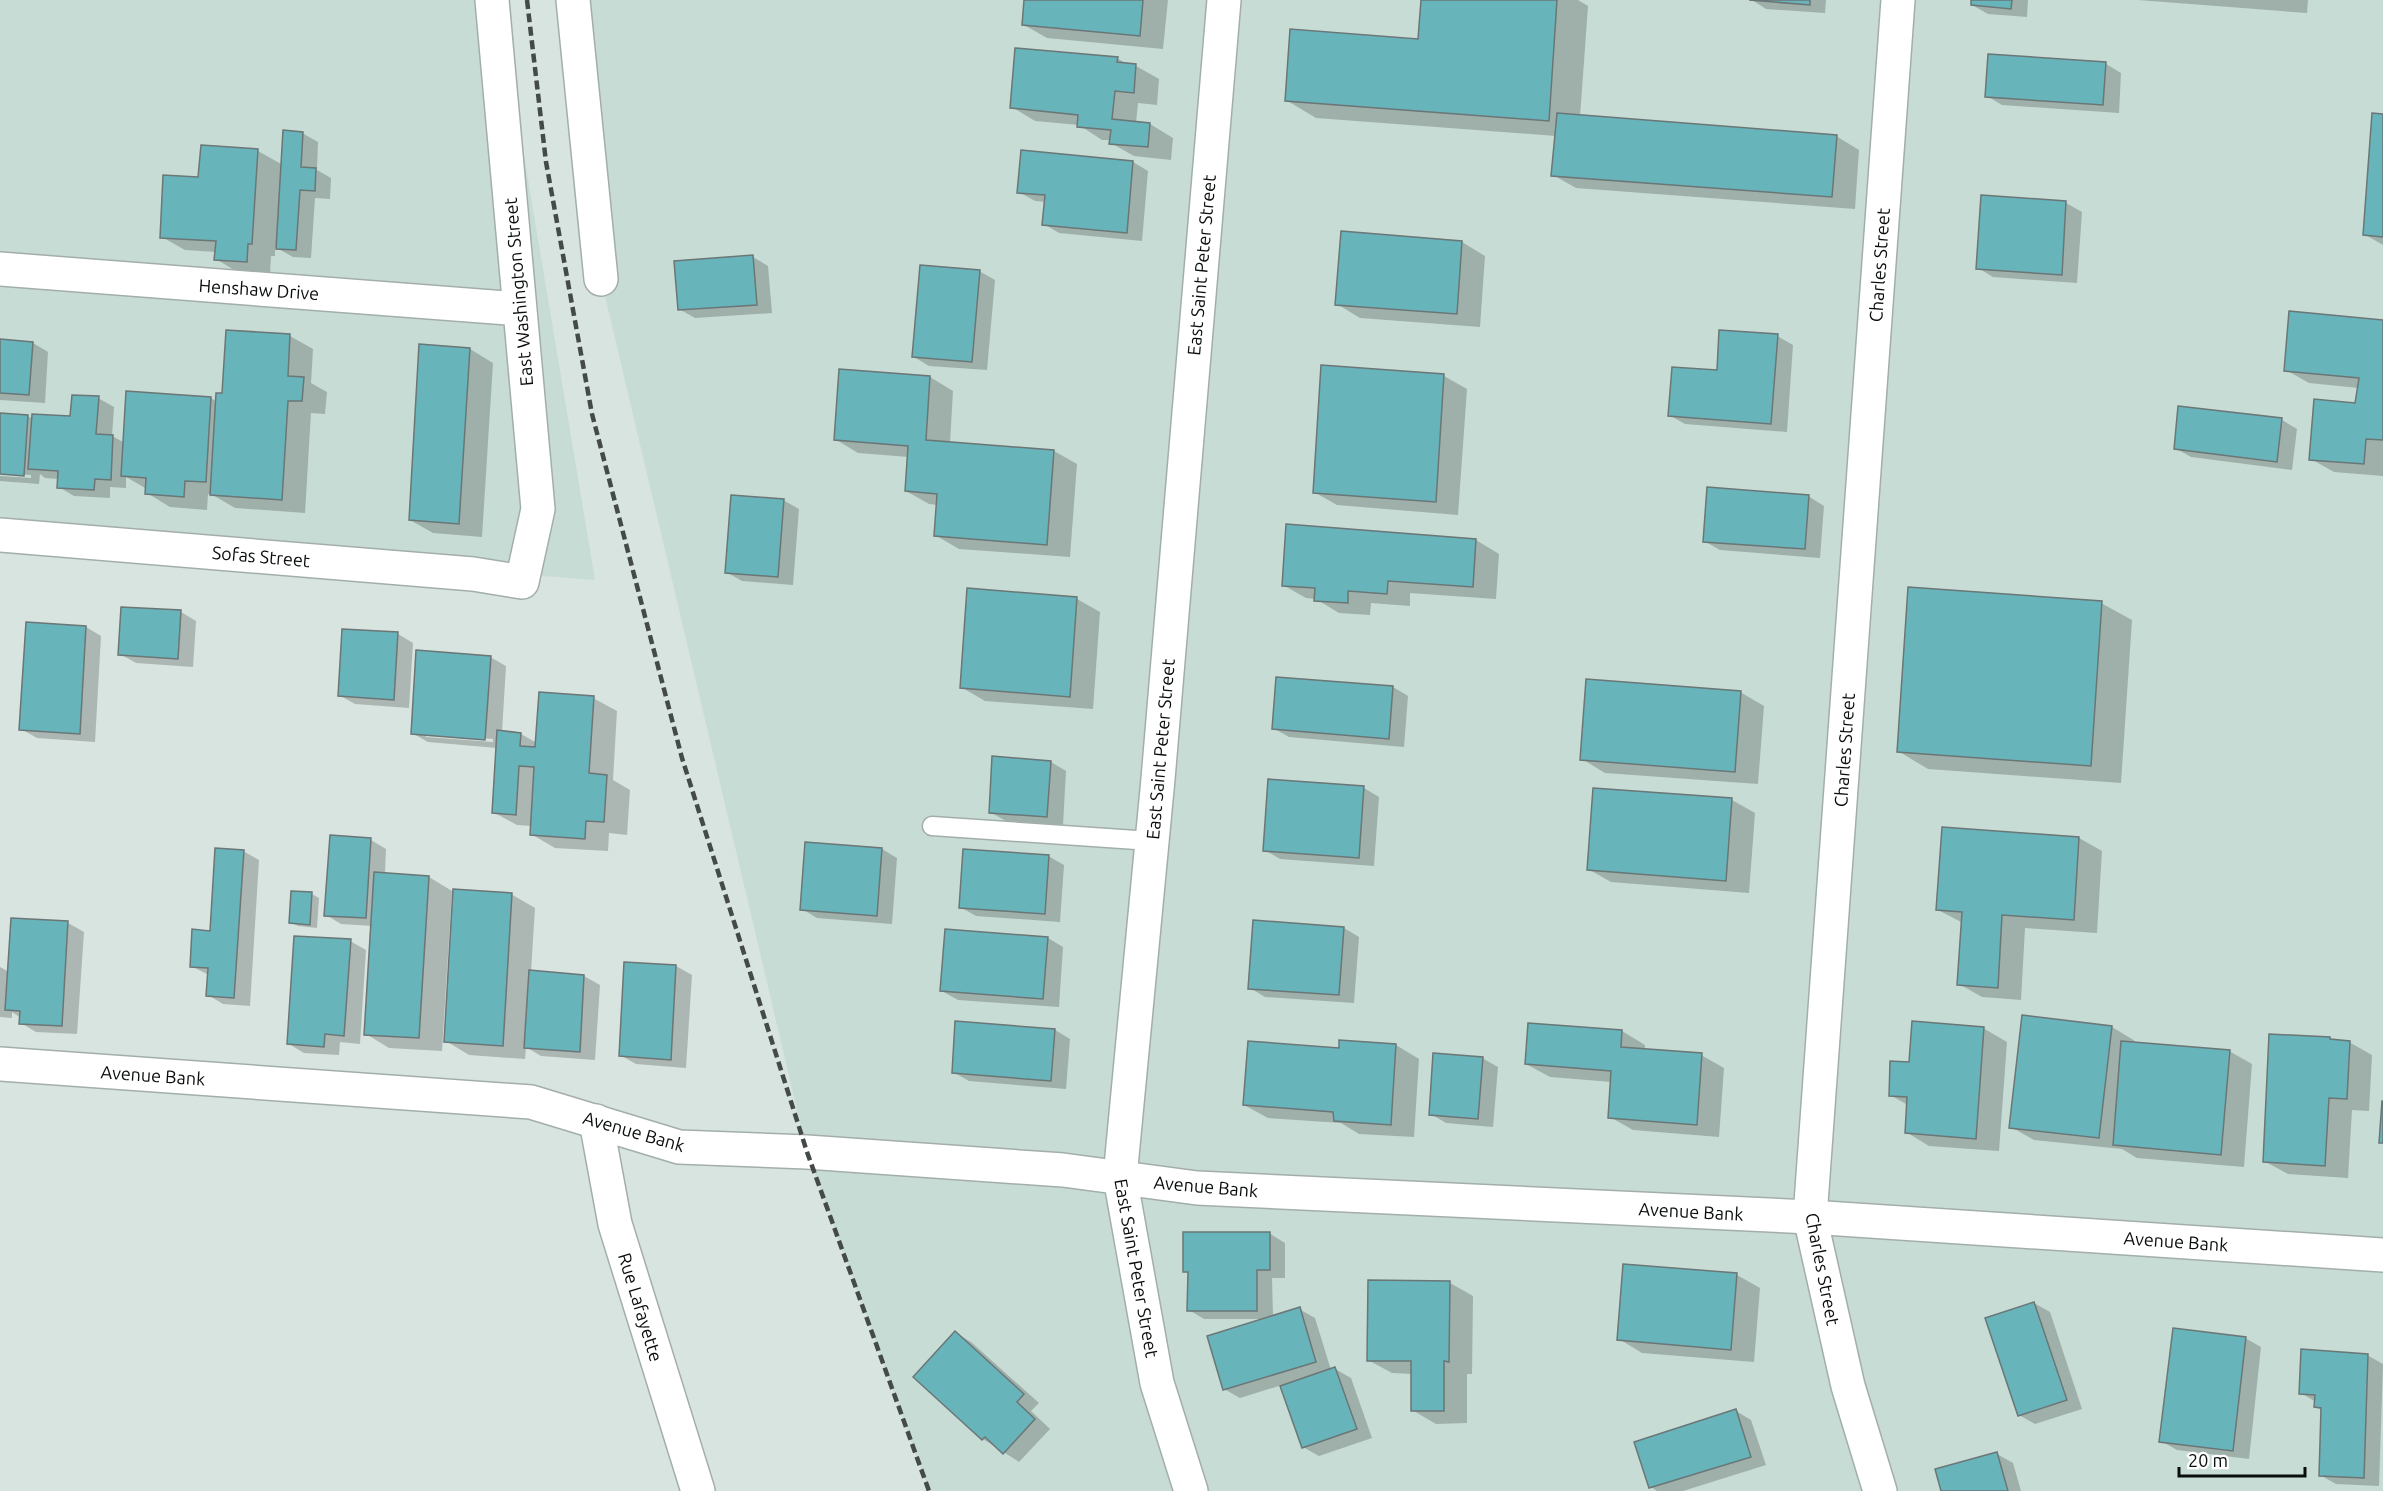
<svg xmlns="http://www.w3.org/2000/svg" width="2383" height="1491" font-family="Ubuntu,sans-serif">
<style>
.built{fill:#c7dcd5}
.shadow{fill:#0003;fill-rule:evenodd}
.building{fill:#68b4bb;stroke:#6b7677;stroke-width:1.5}
.lines{fill:none;stroke-linecap:round;stroke-linejoin:round}
.lane-casing{stroke:#a3aeaa;stroke-width:21}
.street-casing{stroke:#a3aeaa;stroke-width:36}
.primary-casing{stroke:#a3aeaa;stroke-width:36}
.lane{stroke:#fff;stroke-width:18}
.street{stroke:#fff;stroke-width:33}
.primary{stroke:#fff;stroke-width:33}
.rail{stroke:#444a48;stroke-width:4.5;stroke-dasharray:9 4.5;stroke-linecap:butt}
.labels{text-anchor:middle;dominant-baseline:central;stroke-width:5;stroke-linejoin:round;paint-order:stroke}
.street-label{font-size:18px;fill:#090d0c;stroke:#fff}
</style>
<rect width="100%" height="100%" fill="#d8e4e0"/>
<g class="built">
<path d="M0 0H498L595 580 0 533Z"/>
<path d="M573 0H2383V1491H929L807 1152 601 279Z"/>
</g>
<g class="shadow">
<path d="M1026 0H1168L1163 49 1047 38 1024 25Z"/>
<path d="M1422 0H1578L1588 6 1580 117 1836 136 1859 150 1855 209 1576 188 1553 175 1556 136 1316 118 1286 100 1419 41Z"/>
<path d="M1752 0H1826L1825 13 1766 9Z"/>
<path d="M1973 0H2028L2027 17 1988 14 1972 5Z"/>
<path d="M2138 0H2308L2307 13Z"/>
<path d="M1117 58 1128 65 1136 66 1159 79 1157 105 1138 103 1136 123 1150 124 1173 138 1171 160 1134 156 1111 143V140H1102L1079 125 1035 121 1012 107Z"/>
<path d="M2106 64 2121 73 2119 113 2002 105 1987 96Z"/>
<path d="M2383 115V245L2364 234Z"/>
<path d="M302 133 318 142 317 170 331 178 330 199 315 198 311 258 293 257 275 247V256H271L270 275 239 273 216 259V252L185 250 162 237 200 179 202 147 258 151 283 165Z"/>
<path d="M1133 162 1148 171 1142 241 1059 233 1044 224 1046 202 1035 201 1019 192Z"/>
<path d="M1982 196 2066 203 2082 212 2077 283 1993 277 1978 268Z"/>
<path d="M1462 242 1485 256 1480 327 1360 318 1337 304Z"/>
<path d="M753 257 768 266 772 313 695 318 679 309Z"/>
<path d="M979 271 995 280 987 370 929 366 914 357Z"/>
<path d="M2383 322V476L2334 472 2311 459 2356 404 2359 388 2309 383 2286 370Z"/>
<path d="M290 336 313 349 311 383 327 392 325 414 311 413 305 513 235 508 211 494H208L207 510 170 507 147 493V489L126 477V488L110 487V498L74 496 59 487V479L45 478 40 474 39 484 0 481V476L31 478V475L0 473V414L27 416 33 419 72 418 98 398 114 407 112 436 125 443 211 398 217 402Z"/>
<path d="M1777 336 1793 345 1787 432 1685 424 1669 415 1718 372Z"/>
<path d="M0 341 33 343 48 352 45 403 0 400Z"/>
<path d="M470 349 493 363 482 537 433 533 410 520Z"/>
<path d="M1323 367 1444 376 1467 389 1458 515 1337 505 1314 492Z"/>
<path d="M930 377 953 391 950 443 1054 451 1077 464 1070 557 959 549 935 535 938 505 929 504 906 491 909 457 858 453 835 439Z"/>
<path d="M2282 420 2297 429 2292 470 2191 457 2175 448Z"/>
<path d="M1808 496 1824 506 1820 558 1720 550 1704 541Z"/>
<path d="M783 500 799 509 793 585 742 581 726 572Z"/>
<path d="M1476 540 1499 554 1496 599 1410 593V606L1371 603 1370 615 1339 613 1316 599 1306 598 1283 585Z"/>
<path d="M1077 599 1100 612 1093 709 985 701 961 687Z"/>
<path d="M2101 603 2132 620 2121 783 1928 769 1898 751Z"/>
<path d="M181 612 196 621 193 667 136 663 120 654Z"/>
<path d="M86 627 101 636 95 742 37 738 21 729Z"/>
<path d="M398 634 413 643 409 708 355 704 339 695Z"/>
<path d="M490 657 506 666 502 732 521 734 537 743 593 698 617 711 613 780 630 790 627 835 609 833 608 851 555 848 531 834 532 826 517 825 493 812 497 748 428 742 412 733ZM426 734 493 739V742L426 737Z"/>
<path d="M1393 687 1408 696 1404 747 1289 737 1273 728Z"/>
<path d="M1740 692 1764 706 1758 784 1605 773 1582 759Z"/>
<path d="M1051 762 1066 771 1063 825 1006 821 990 812Z"/>
<path d="M1364 788 1379 797 1374 866 1280 859 1265 850Z"/>
<path d="M1732 800 1755 813 1749 893 1611 882 1588 869Z"/>
<path d="M2079 838 2102 851 2097 933 2025 928 2021 1000 1982 997 1959 984 1963 923 1938 910Z"/>
<path d="M371 840 386 849 385 874 429 877 452 891 442 1051 389 1048 366 1034 373 926 341 924 326 915Z"/>
<path d="M882 849 897 858 892 924 817 918 802 909Z"/>
<path d="M243 851 259 860 250 1006 223 1004 208 995 209 975 191 966 212 932Z"/>
<path d="M1048 856 1064 865 1060 922 976 916 960 907Z"/>
<path d="M312 894 319 898 317 928 298 926 291 922Z"/>
<path d="M511 894 535 908 531 972 584 976 600 985 595 1060 541 1056 526 1047 525 1059 469 1055 446 1041Z"/>
<path d="M12 919 68 923 84 932 77 1034 36 1032 21 1023V1018L12 1012V1018L0 1017V967L9 972Z"/>
<path d="M1344 928 1359 937 1354 1003 1265 997 1250 988Z"/>
<path d="M1048 938 1063 947 1059 1007 958 1000 942 991Z"/>
<path d="M350 941 366 950 360 1044 340 1042 339 1055 304 1053 289 1044Z"/>
<path d="M625 963 676 966 692 975 686 1068 636 1064 620 1055Z"/>
<path d="M2112 1027 2135 1041 2134 1043 2229 1051 2252 1064 2244 1167 2137 1158 2122 1149 2034 1140 2011 1127Z"/>
<path d="M1983 1028 2007 1042 1999 1151 1929 1146 1906 1132 1908 1105 1890 1095 1911 1064Z"/>
<path d="M1055 1030 1070 1039 1066 1089 969 1081 953 1072Z"/>
<path d="M1622 1031 1645 1045V1051L1701 1055 1724 1068 1719 1137 1633 1130 1610 1117 1612 1082 1550 1077 1526 1064Z"/>
<path d="M2330 1039 2334 1041 2349 1042 2372 1055 2369 1111 2352 1110 2348 1178 2288 1174 2264 1161Z"/>
<path d="M1341 1041 1396 1045 1419 1059 1414 1137 1359 1134 1341 1123 1268 1118 1244 1105 1340 1050Z"/>
<path d="M1482 1058 1498 1067 1493 1127 1446 1123 1431 1114Z"/>
<path d="M1269 1233 1285 1243V1278H1272L1273 1317 1299 1309 1315 1318 1331 1370 1335 1369 1351 1378 1372 1438 1319 1456 1303 1447 1282 1385 1240 1398 1224 1389 1263 1319H1204L1189 1310V1273L1185 1271Z"/>
<path d="M1625 1266 1737 1275 1760 1288 1754 1362 1642 1353 1619 1339Z"/>
<path d="M1450 1283 1473 1296 1472 1374H1467V1423L1436 1424 1412 1410V1374L1392 1373 1368 1360Z"/>
<path d="M2034 1303 2050 1312 2082 1409 2035 1424 2019 1415Z"/>
<path d="M956 1333 971 1342 1039 1403 1031 1411 1050 1429 1019 1462 983 1439Z"/>
<path d="M2245 1338 2261 1347 2249 1459 2177 1450 2161 1441Z"/>
<path d="M2367 1355 2383 1364 2379 1486 2336 1484 2320 1475 2323 1411 2315 1406 2316 1402 2301 1393Z"/>
<path d="M1736 1411 1751 1420 1766 1465 1683 1491H1657L1651 1487Z"/>
<path d="M1997 1454 2013 1463 2021 1491H1943Z"/>
</g>
<g class="building">
<path d="M1024 0H1143L1140 36 1022 25Z"/>
<path d="M1421 0H1557L1549 121 1285 101 1290 29 1418 39Z"/>
<path d="M1749 0H1810V5Z"/>
<path d="M1971 0H2012L2011 9 1971 5Z"/>
<path d="M1015 48 1118 57 1117 62 1136 64 1134 93 1115 91 1112 119 1150 123 1148 147 1109 144 1111 130 1077 127 1078 115 1010 108Z"/>
<path d="M1988 54 2106 62 2103 105 1985 97Z"/>
<path d="M1557 113 1837 135 1832 197 1551 176Z"/>
<path d="M2372 113 2383 114V237L2363 235Z"/>
<path d="M283 130 303 132 301 167 316 168 315 191 300 190 296 250 276 249Z"/>
<path d="M201 145 258 149 252 244H248L247 262 214 260 216 241 160 238 163 175 198 177Z"/>
<path d="M1021 150 1133 161 1127 233 1042 225 1045 195 1017 193Z"/>
<path d="M1981 195 2066 201 2062 275 1976 269Z"/>
<path d="M1341 231 1462 241 1457 314 1335 305Z"/>
<path d="M753 255 757 305 678 310 674 261Z"/>
<path d="M920 265 980 270 972 362 912 357Z"/>
<path d="M2289 311 2383 320V440L2366 439 2364 464 2309 460 2314 399 2355 403 2359 378 2284 371Z"/>
<path d="M226 330 290 334 288 376 304 377 302 401H288L282 500 210 495 216 393H222Z"/>
<path d="M1719 330 1778 334 1771 424 1668 416 1672 367 1717 370Z"/>
<path d="M0 339 33 342 29 395 0 393Z"/>
<path d="M419 344 470 348 459 524 409 520Z"/>
<path d="M1321 365 1444 374 1436 502 1313 493Z"/>
<path d="M839 369 930 376 926 440 1054 450 1047 545 934 536 937 494 905 491 908 446 834 440Z"/>
<path d="M126 391 211 397 206 482 185 481 184 497 145 494 146 478 121 476Z"/>
<path d="M72 395 99 396 96 434 113 435 111 480 95 479 94 490 57 488 58 471 28 469 32 414 70 416Z"/>
<path d="M2178 406 2282 418 2277 462 2174 449Z"/>
<path d="M0 413 28 415 24 476 0 474Z"/>
<path d="M1707 487 1809 495 1805 549 1703 542Z"/>
<path d="M731 495 784 499 778 577 725 573Z"/>
<path d="M1286 524 1476 539 1473 587 1388 581 1387 594 1348 591V603L1314 601 1315 588 1282 586Z"/>
<path d="M1908 587 2102 601 2091 766 1897 752Z"/>
<path d="M967 588 1077 597 1070 697 960 688Z"/>
<path d="M121 607 181 610 178 659 118 655Z"/>
<path d="M26 622 86 626 80 734 19 730Z"/>
<path d="M342 629 398 632 394 700 338 696Z"/>
<path d="M416 650 491 656 485 740 411 734Z"/>
<path d="M1276 677 1393 686 1389 739 1272 729Z"/>
<path d="M1586 679 1741 691 1735 772 1580 760Z"/>
<path d="M539 692 594 696 589 773 607 775 604 822 586 821 585 839 530 835 534 767 519 766 516 815 492 813 497 730 521 733 520 746 535 747Z"/>
<path d="M992 756 1051 761 1047 817 989 813Z"/>
<path d="M1268 779 1364 786 1359 858 1263 851Z"/>
<path d="M1593 788 1732 798 1726 881 1587 870Z"/>
<path d="M1942 827 2079 837 2074 920 2002 915 1998 988 1957 985 1962 912 1936 910Z"/>
<path d="M330 835 371 838 366 918 324 916Z"/>
<path d="M805 842 882 848 877 916 800 910Z"/>
<path d="M215 848 244 850 234 998 206 996 208 968 190 967 192 929 210 931Z"/>
<path d="M963 849 1049 855 1045 914 959 908Z"/>
<path d="M374 872 429 876 419 1038 364 1035Z"/>
<path d="M453 889 512 893 503 1046 444 1042Z"/>
<path d="M291 891 312 892 310 925 289 923Z"/>
<path d="M11 918 68 921 62 1026 19 1024 20 1011 5 1010Z"/>
<path d="M1253 920 1344 927 1339 995 1248 989Z"/>
<path d="M945 929 1048 937 1043 999 940 991Z"/>
<path d="M294 936 351 939 344 1036 325 1034 324 1047 287 1044Z"/>
<path d="M624 962 676 965 671 1060 619 1056Z"/>
<path d="M529 970 584 975 580 1052 524 1048Z"/>
<path d="M2022 1015 2112 1026 2099 1138 2009 1128Z"/>
<path d="M955 1021 1055 1029 1051 1081 952 1073Z"/>
<path d="M1912 1021 1984 1027 1976 1139 1905 1133 1907 1097 1889 1096 1890 1061 1909 1062Z"/>
<path d="M1528 1023 1622 1030 1621 1047 1702 1053 1697 1125 1608 1118 1611 1071 1525 1064Z"/>
<path d="M2269 1034 2330 1037V1039L2350 1041 2347 1099 2329 1098 2325 1166 2263 1162Z"/>
<path d="M1339 1040 1396 1044 1391 1125 1334 1121 1333 1112 1243 1105 1248 1041 1339 1048Z"/>
<path d="M2121 1041 2230 1050 2221 1155 2113 1145Z"/>
<path d="M1433 1053 1483 1057 1478 1119 1429 1115Z"/>
<path d="M2382 1101H2383V1143H2379Z"/>
<path d="M1183 1232H1270V1270H1257V1311H1187L1188 1272H1183Z"/>
<path d="M1623 1264 1737 1273 1731 1350 1617 1340Z"/>
<path d="M1368 1280 1450 1281 1449 1362 1444 1361V1411H1411V1361H1367Z"/>
<path d="M2034 1302 2067 1400 2018 1416 1985 1318Z"/>
<path d="M1300 1307 1316 1362 1223 1390 1207 1336Z"/>
<path d="M2173 1328 2246 1337 2233 1451 2159 1442Z"/>
<path d="M955 1331 1024 1394 1017 1402 1035 1419 1003 1454 985 1437 982 1440 913 1377Z"/>
<path d="M2301 1349 2368 1354 2364 1478 2319 1476 2321 1408 2314 1407 2315 1395 2299 1394Z"/>
<path d="M1335 1367 1357 1429 1302 1448 1280 1386Z"/>
<path d="M1736 1409 1751 1457 1649 1488 1634 1442Z"/>
<path d="M1997 1452 2008 1491H1941L1935 1469Z"/>
</g>
<g class="lines">
<defs>
<path id="lane" d="M932 826 1151 841"/>
<g id="street">
<path d="M573 0 601 279"/>
<path d="M0 269 519 309"/>
<path d="M0 535 473 574 522 582 538 509 492 0"/>
<path d="M0 1064 531 1102 679 1147 807 1152 1063 1170 1197 1188 1810 1217 2383 1255"/>
<path d="M596 1121 615 1224 698 1491"/>
<path d="M1880 1491 1848 1386 1810 1217 1898 0"/>
</g>
<path id="primary" d="M1191 1491 1157 1383 1120 1177 1158 779 1224 0"/>
</defs>
<use href="#lane" class="lane-casing"/>
<use href="#street" class="street-casing"/>
<use href="#primary" class="primary-casing"/>
<use href="#lane" class="lane"/>
<use href="#street" class="street"/>
<use href="#primary" class="primary"/>
<path class="rail" d="M527 0 546 162 592 414 682 758 807 1152 929 1491"/>
</g>
<g class="labels">
<g class="street-label">
<text transform="translate(1201 265) rotate(-85)">East Saint Peter Street</text>
<text transform="translate(1879 265) rotate(-86)">Charles Street</text>
<text transform="translate(259 289) rotate(4)">Henshaw Drive</text>
<text transform="translate(518 292) rotate(-95)">East Washington Street</text>
<text transform="translate(261 556) rotate(5)">Sofas Street</text>
<text transform="translate(1160 749) rotate(-85)">East Saint Peter Street</text>
<text transform="translate(1844 750) rotate(-86)">Charles Street</text>
<text transform="translate(153 1075) rotate(4)">Avenue Bank</text>
<text transform="translate(634 1131) rotate(16)">Avenue Bank</text>
<text transform="translate(1206 1186) rotate(5)">Avenue Bank</text>
<text transform="translate(1691 1211) rotate(3)">Avenue Bank</text>
<text transform="translate(2176 1241) rotate(4)">Avenue Bank</text>
<text transform="translate(1137 1268) rotate(80)">East Saint Peter Street</text>
<text transform="translate(1823 1269) rotate(79)">Charles Street</text>
<text transform="translate(641 1307) rotate(73)">Rue Lafayette</text>
</g>
</g>
<path d="M2179 1467v9h126v-9" fill="none" stroke="#090d0c" stroke-width="3"/>
<text x="2188" y="1467" font-size="18" fill="#090d0c" stroke="#ffffff" stroke-width="4.5" paint-order="stroke">20 m</text>
</svg>
